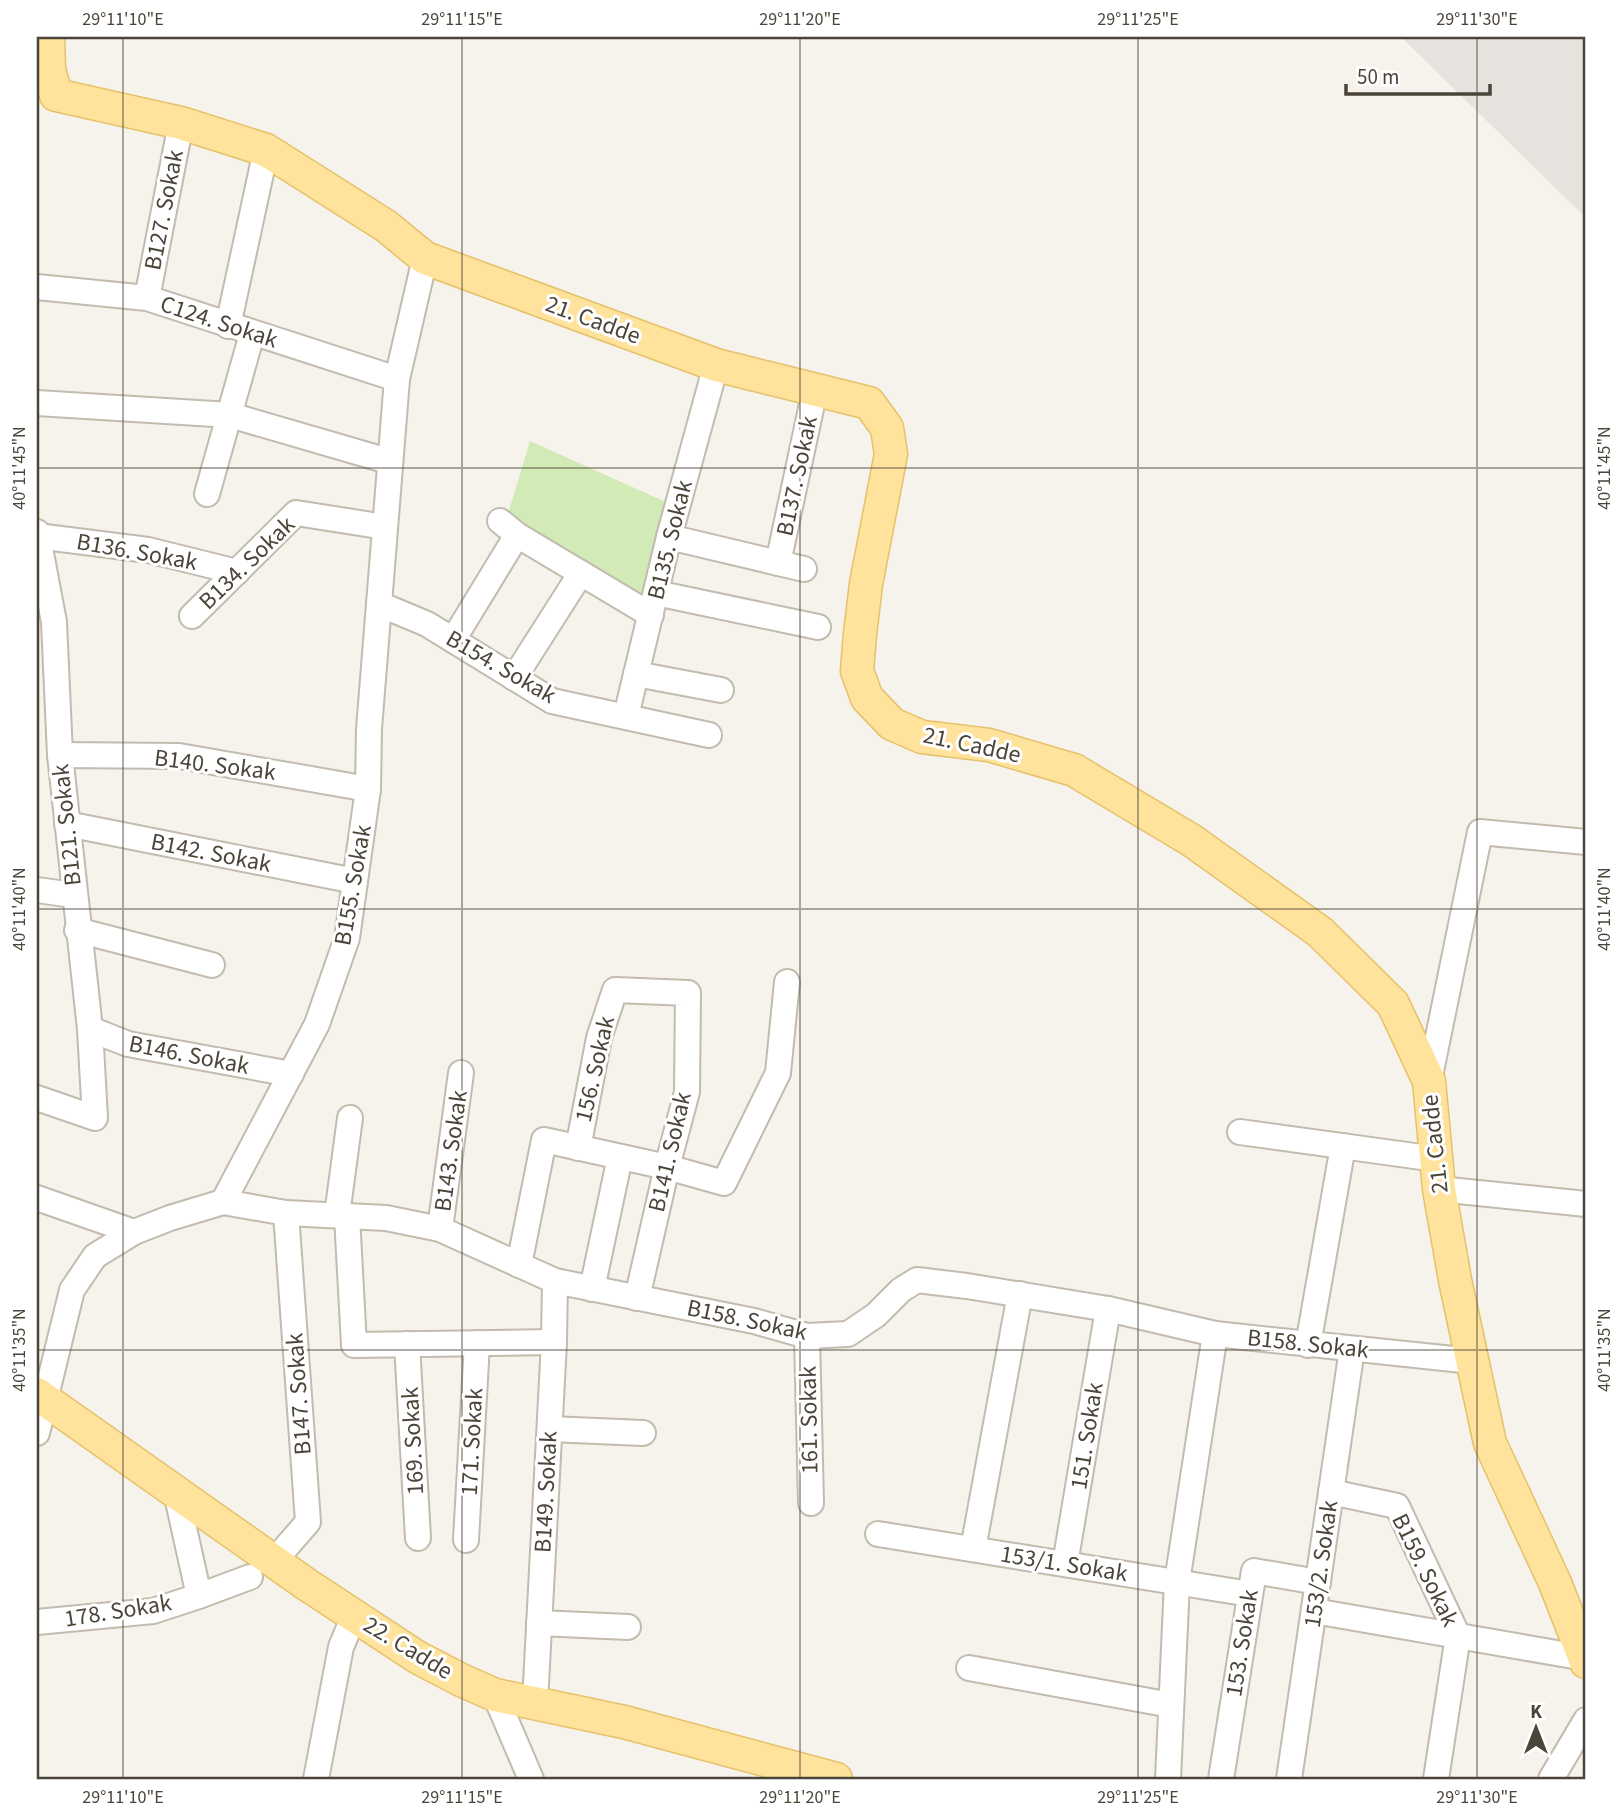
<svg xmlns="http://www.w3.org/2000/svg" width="1623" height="1816" font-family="'Source Sans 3',sans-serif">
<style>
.industrial{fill:#e6e2dd}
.green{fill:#d2eab5}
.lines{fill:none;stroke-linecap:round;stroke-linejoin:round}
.minor-casing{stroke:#c2bbae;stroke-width:28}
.major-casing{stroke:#e6c16a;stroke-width:35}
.minor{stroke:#fff;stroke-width:24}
.major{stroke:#ffe39c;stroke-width:32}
.ticks{fill:none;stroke:#4b4439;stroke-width:2;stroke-opacity:0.45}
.labels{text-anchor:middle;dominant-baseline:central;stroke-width:6;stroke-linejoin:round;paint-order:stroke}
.street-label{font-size:24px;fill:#4b4439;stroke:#fff}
.neatline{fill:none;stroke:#4b4439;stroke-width:2.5}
.ticks-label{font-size:18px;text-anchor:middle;fill:#4b4439}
</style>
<rect width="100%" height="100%" fill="#f6f3ec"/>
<path class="industrial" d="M1401 37H1586V218Z"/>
<path class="green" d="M530 441 670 504 642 602 507 517Z"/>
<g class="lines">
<defs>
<g id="minor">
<path d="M37 287 147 298 397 379"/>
<path d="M147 298 181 123"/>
<path d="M228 326 266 150"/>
<path d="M37 403 230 415 388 461"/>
<path d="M207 494 252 334"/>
<path d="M500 521 517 535 651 615"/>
<path d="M37 532 54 622 60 755 90 1029 95 1118 37 1098"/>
<path d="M37 536 148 550 237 572"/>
<path d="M669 537 804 569"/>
<path d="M778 563 815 390"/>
<path d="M656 593 818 627"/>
<path d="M379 604 427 624 552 701 709 735"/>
<path d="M192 616 296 513 385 527"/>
<path d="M453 640 517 535"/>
<path d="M636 674 721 690"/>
<path d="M514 678 581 573"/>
<path d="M626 716 669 537 716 365"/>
<path d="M60 755 179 756 368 789"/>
<path d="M67 824 355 881"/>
<path d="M37 890 73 895"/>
<path d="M77 930 212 965"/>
<path d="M90 1029 128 1044 291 1074"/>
<path d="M1429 1081 1480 832 1586 842"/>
<path d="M1240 1132 1436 1159"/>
<path d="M578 1148 599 1038 615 990 688 993 687 1092 667 1167 637 1298"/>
<path d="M1439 1189 1586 1204"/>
<path d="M37 1198 134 1232"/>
<path d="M223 1202 286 1213 386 1218 440 1229 555 1281 754 1321 807 1336 848 1334 876 1315 901 1290 917 1280 967 1286 1108 1309 1215 1334 1472 1361"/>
<path d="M337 1215 350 1118"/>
<path d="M347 1216 354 1345 554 1342"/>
<path d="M440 1229 461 1073"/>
<path d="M519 1265 544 1140 667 1167 724 1183 778 1073 787 982"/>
<path d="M592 1289 620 1157"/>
<path d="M807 1336 811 1503"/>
<path d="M407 1344 418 1538"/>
<path d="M1308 1345 1343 1146"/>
<path d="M550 1429 643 1433"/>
<path d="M37 1433 72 1290 95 1256 134 1232 170 1218 223 1202 317 1024 347 938 368 789 369 729 397 379 425 258"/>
<path d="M1331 1492 1397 1506 1458 1636 1436 1779"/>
<path d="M878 1534 1250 1594"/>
<path d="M466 1540 477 1343"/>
<path d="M973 1549 1020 1294"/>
<path d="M274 1561 308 1522 286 1213"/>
<path d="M1065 1564 1108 1309"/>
<path d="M199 1596 250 1577"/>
<path d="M1314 1611 1585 1658 1586 1656"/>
<path d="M37 1622 153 1611 199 1596 176 1492"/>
<path d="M539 1623 628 1627"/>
<path d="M969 1668 1171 1705"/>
<path d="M495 1695 531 1779"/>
<path d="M535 1703 554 1342 555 1281"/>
<path d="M316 1779 341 1647 354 1616"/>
<path d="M1168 1779 1177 1582 1215 1334"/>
<path d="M1221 1779 1254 1571 1318 1582"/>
<path d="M1289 1779 1352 1349"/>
<path d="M1551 1779 1586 1720"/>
</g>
<g id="major">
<path d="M48 37 49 69 56 95 181 123 266 150 386 226 425 258 716 365 869 403 887 428 891 454 866 584 860 634 857 671 867 698 892 724 922 737 989 745 1074 770 1191 840 1320 932 1393 1004 1429 1081 1439 1189 1455 1280 1490 1443 1555 1583 1586 1662"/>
<path d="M37 1394 306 1584 417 1657 461 1680 495 1695 624 1722 836 1779"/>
</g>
</defs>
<use href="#minor" class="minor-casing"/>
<use href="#major" class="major-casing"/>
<use href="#minor" class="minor"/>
<use href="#major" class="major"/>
</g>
<path class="ticks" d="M123 37V1779M462 37V1779M800 37V1779M1138 37V1779M1477 37V1779M37 468H1586M37 909H1586M37 1350H1586"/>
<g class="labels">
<g class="street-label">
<text transform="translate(164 210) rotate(-79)">B127. Sokak</text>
<text transform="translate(593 320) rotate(20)">21. Cadde</text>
<text transform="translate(219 322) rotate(18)">C124. Sokak</text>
<text transform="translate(797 476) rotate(-78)">B137. Sokak</text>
<text transform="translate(670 540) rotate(-76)">B135. Sokak</text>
<text transform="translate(137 552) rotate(10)">B136. Sokak</text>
<text transform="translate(247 563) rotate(-44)">B134. Sokak</text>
<text transform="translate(501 667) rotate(30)">B154. Sokak</text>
<text transform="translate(972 745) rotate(12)">21. Cadde</text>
<text transform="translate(215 765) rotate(7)">B140. Sokak</text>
<text transform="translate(67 825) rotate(-96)">B121. Sokak</text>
<text transform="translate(211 853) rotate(11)">B142. Sokak</text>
<text transform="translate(353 885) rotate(-80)">B155. Sokak</text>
<text transform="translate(189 1055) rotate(11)">B146. Sokak</text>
<text transform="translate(595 1069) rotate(-77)">156. Sokak</text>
<text transform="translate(1435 1144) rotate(-96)">21. Cadde</text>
<text transform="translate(451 1151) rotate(-82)">B143. Sokak</text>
<text transform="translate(670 1152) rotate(-77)">B141. Sokak</text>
<text transform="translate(747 1320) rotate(12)">B158. Sokak</text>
<text transform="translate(1308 1344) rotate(6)">B158. Sokak</text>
<text transform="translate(299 1394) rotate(-94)">B147. Sokak</text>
<text transform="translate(809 1420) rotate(-91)">161. Sokak</text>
<text transform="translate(1087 1436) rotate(-81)">151. Sokak</text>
<text transform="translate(413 1441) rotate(-93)">169. Sokak</text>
<text transform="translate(472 1442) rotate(-87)">171. Sokak</text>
<text transform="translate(546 1492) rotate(-87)">B149. Sokak</text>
<text transform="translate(1064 1564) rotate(9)">153/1. Sokak</text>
<text transform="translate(1321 1564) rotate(-82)">153/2. Sokak</text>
<text transform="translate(1425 1570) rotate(64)">B159. Sokak</text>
<text transform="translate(118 1611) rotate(-9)">178. Sokak</text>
<text transform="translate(1242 1643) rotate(-81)">153. Sokak</text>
<text transform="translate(408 1648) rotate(31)">22. Cadde</text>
</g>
</g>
<rect width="1623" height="1816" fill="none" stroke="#ffffff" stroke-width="77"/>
<g transform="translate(1536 1728)" stroke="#ffffff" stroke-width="5" paint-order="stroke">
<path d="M0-5L12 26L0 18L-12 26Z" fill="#4b4439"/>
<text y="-10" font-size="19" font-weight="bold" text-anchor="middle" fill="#4b4439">K</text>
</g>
<path d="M1346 84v10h144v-10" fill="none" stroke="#4b4439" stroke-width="3.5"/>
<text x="1357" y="84" font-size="21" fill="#4b4439" stroke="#ffffff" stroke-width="5" paint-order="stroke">50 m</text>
<rect x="38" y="38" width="1546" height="1740" class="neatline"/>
<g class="ticks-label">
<text x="123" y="25">29°11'10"E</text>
<text x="462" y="25">29°11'15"E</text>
<text x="800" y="25">29°11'20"E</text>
<text x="1138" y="25">29°11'25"E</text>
<text x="1477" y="25">29°11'30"E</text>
<text transform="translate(19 468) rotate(-90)" y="6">40°11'45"N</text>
<text transform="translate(1604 468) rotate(-90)" y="6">40°11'45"N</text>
<text transform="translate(19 909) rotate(-90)" y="6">40°11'40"N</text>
<text transform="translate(1604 909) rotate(-90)" y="6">40°11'40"N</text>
<text transform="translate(19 1350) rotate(-90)" y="6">40°11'35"N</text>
<text transform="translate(1604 1350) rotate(-90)" y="6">40°11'35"N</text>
<text x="123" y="1803">29°11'10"E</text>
<text x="462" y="1803">29°11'15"E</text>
<text x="800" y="1803">29°11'20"E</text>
<text x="1138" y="1803">29°11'25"E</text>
<text x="1477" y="1803">29°11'30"E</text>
</g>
</svg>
